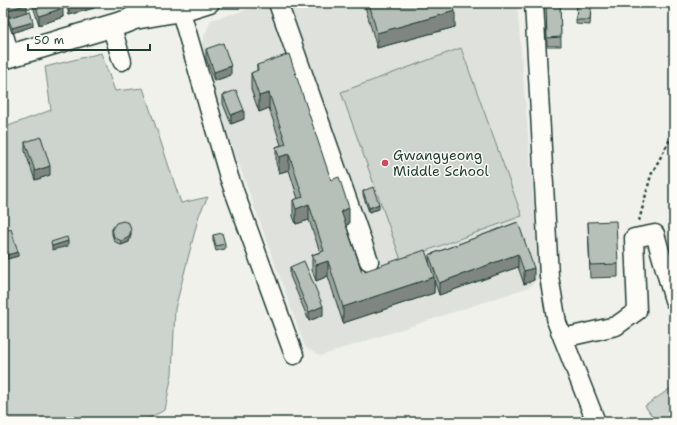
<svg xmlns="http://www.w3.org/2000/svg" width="677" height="425" font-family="'Shantell Sans',sans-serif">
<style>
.built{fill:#dfe2dc}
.green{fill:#cdd3cd;stroke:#768880}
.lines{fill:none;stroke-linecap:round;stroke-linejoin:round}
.street-casing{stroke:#1f3d34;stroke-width:21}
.secondary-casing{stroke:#1f3d34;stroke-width:25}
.path{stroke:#1f3d34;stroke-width:2.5;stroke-dasharray:3 3;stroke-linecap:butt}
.street{stroke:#fdfcf7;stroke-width:18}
.secondary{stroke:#fdfcf7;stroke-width:22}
.wall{fill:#9da49e;stroke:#1f3d34}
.shaded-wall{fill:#7f8681;stroke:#1f3d34}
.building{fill:#b6bfb8;stroke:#1f3d34}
.poi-dot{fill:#d1495b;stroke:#fdfcf7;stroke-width:1.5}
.labels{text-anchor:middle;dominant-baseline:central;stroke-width:3;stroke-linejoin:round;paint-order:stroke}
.poi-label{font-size:14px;fill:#1f3d34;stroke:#fdfcf7;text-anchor:start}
</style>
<rect width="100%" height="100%" fill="#f0f1eb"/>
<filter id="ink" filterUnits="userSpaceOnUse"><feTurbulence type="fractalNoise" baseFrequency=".025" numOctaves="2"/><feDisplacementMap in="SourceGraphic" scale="8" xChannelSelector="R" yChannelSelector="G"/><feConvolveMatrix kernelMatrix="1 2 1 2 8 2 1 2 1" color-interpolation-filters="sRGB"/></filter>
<g filter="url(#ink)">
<path class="built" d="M271 3H517L540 276 530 287 320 356 305 347 198 51 211 20Z"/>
<g class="green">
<path d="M461 48 522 216 401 260 341 92Z"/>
<path d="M101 53 115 91 143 88 181 203 208 197 199 215 175 309 172 374 165 410 141 422H3V128L51 110 45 67Z"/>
<path d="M674 386V422H656L645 406Z"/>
</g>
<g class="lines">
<defs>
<g id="street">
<path d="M278 3 369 261"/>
<path d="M534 3 549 276 557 323 596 422"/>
<path d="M181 12 229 177 294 355"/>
<path d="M135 20 181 12 210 3"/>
<path d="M111 25 122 61"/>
<path d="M3 32 10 55"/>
<path d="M563 338 616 326 637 311 634 238 655 234 674 300"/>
</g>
<path id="secondary" d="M3 58 128 21 150 8 154 3"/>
</defs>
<use href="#street" class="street-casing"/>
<use href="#secondary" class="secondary-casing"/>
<path class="path" d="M639 221 651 175 674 132"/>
<use href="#street" class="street"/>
<use href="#secondary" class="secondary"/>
</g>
<g class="wall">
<path d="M4 3H26L27 12 33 26 12 33 8 22 9 17Z"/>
<path d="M32 3H61L63 17 39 25Z"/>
<path d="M66 3H94V8L69 15Z"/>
<path d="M364 3H452L455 27 377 48Z"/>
<path d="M546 3H560L561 46H547Z"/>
<path d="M577 4 591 9 590 25 576 24Z"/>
<path d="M206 49 231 75 214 81 206 58Z"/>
<path d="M257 65 331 180 349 224 346 225 362 272 429 263V255L518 222 534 280 524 284 518 267 439 295 434 280V293L343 323 328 276 316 281 312 270V255L320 252 309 220 296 224 293 216V200L298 199 289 170 279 173 276 163V147L281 145 269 108 259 112 251 89V73L257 71Z"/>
<path d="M223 95 244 119 231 124 223 104Z"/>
<path d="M25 142 50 175 35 180 25 151Z"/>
<path d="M363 191 379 209 369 212 363 195Z"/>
<path d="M588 222 618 264V277L590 278Z"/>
<path d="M112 229 131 234 129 242 121 245 114 241 112 234Z"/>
<path d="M3 232 18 256 7 259 3 245Z"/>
<path d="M213 235 225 244V249L216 251 213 240Z"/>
<path d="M290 267 323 315 309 321 290 276Z"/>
</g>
<g class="shaded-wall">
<path d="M79 3H94V8L69 15V6Z"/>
<path d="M27 4V13L9 19V10Z"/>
<path d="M63 8V17L39 25V16Z"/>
<path d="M455 11V27L377 48V33Z"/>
<path d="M33 22V26L12 33V28Z"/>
<path d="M231 66V75L214 81V72Z"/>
<path d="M269 93V108L259 112V96Z"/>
<path d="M244 110V119L231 124V115Z"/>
<path d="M289 154V170L279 173V157Z"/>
<path d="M50 166V175L35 180V171Z"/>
<path d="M309 204V220L296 224V209Z"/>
<path d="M379 204V209L369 212V208Z"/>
<path d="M349 208V224L341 227V211Z"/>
<path d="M131 230V234L129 242 121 245V241Z"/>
<path d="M68 241V246L52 250V246Z"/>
<path d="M18 252V256L7 259V255Z"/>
<path d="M518 254V267L439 295V283Z"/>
<path d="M328 261V276L316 281V265Z"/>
<path d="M534 268V280L524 284V271Z"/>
<path d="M434 277V293L343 323V307Z"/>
<path d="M323 306V315L309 321V312Z"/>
</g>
<g class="building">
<path d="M7 3H26L27 4 9 10Z"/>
<path d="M35 3H61L63 8 39 16Z"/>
<path d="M68 3H79L69 6Z"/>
<path d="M369 3H452L455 11 377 33Z"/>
<path d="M546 3H560L561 37 547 38Z"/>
<path d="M577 4 591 5 590 20H576Z"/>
<path d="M30 11 33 22 12 28 8 18Z"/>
<path d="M223 43 231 66 214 72 206 49Z"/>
<path d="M289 54 331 180 339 177 349 208 341 211 362 272 425 250 434 277 343 307 328 261 316 265 312 255 324 251 309 204 296 209 293 200 303 197 289 154 279 157 276 147 286 144 269 93 259 96 251 73 258 70 257 65Z"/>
<path d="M236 90 244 110 231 115 223 95Z"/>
<path d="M41 137 50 166 35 171 25 142Z"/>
<path d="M373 187 379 204 369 208 363 191Z"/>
<path d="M123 221 129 223 131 230 129 237 121 241 114 237 112 229 116 223Z"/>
<path d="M616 221 618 264 590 265 588 222Z"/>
<path d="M518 222 534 268 524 271 518 254 439 283 429 255Z"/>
<path d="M11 229 18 252 7 255 3 240V232Z"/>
<path d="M222 233 225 244 216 246 213 235Z"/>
<path d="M67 237 68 241 52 246 51 242Z"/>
<path d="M304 261 323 306 309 312 290 267Z"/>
</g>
</g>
<circle class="poi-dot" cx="385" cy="163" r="4"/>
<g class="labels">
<g class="poi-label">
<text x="393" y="155">Gwangyeong<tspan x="393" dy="16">Middle School</tspan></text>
</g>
</g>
<rect width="677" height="425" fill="none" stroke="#fdfcf7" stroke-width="16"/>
<rect x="8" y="8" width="661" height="409" fill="none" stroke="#1f3d34" stroke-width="1.5" filter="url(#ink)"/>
<path d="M28 44v6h122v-6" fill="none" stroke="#1f3d34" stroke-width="2"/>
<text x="34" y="44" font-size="12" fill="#1f3d34" stroke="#fdfcf7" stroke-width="3" paint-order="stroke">50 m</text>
</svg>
